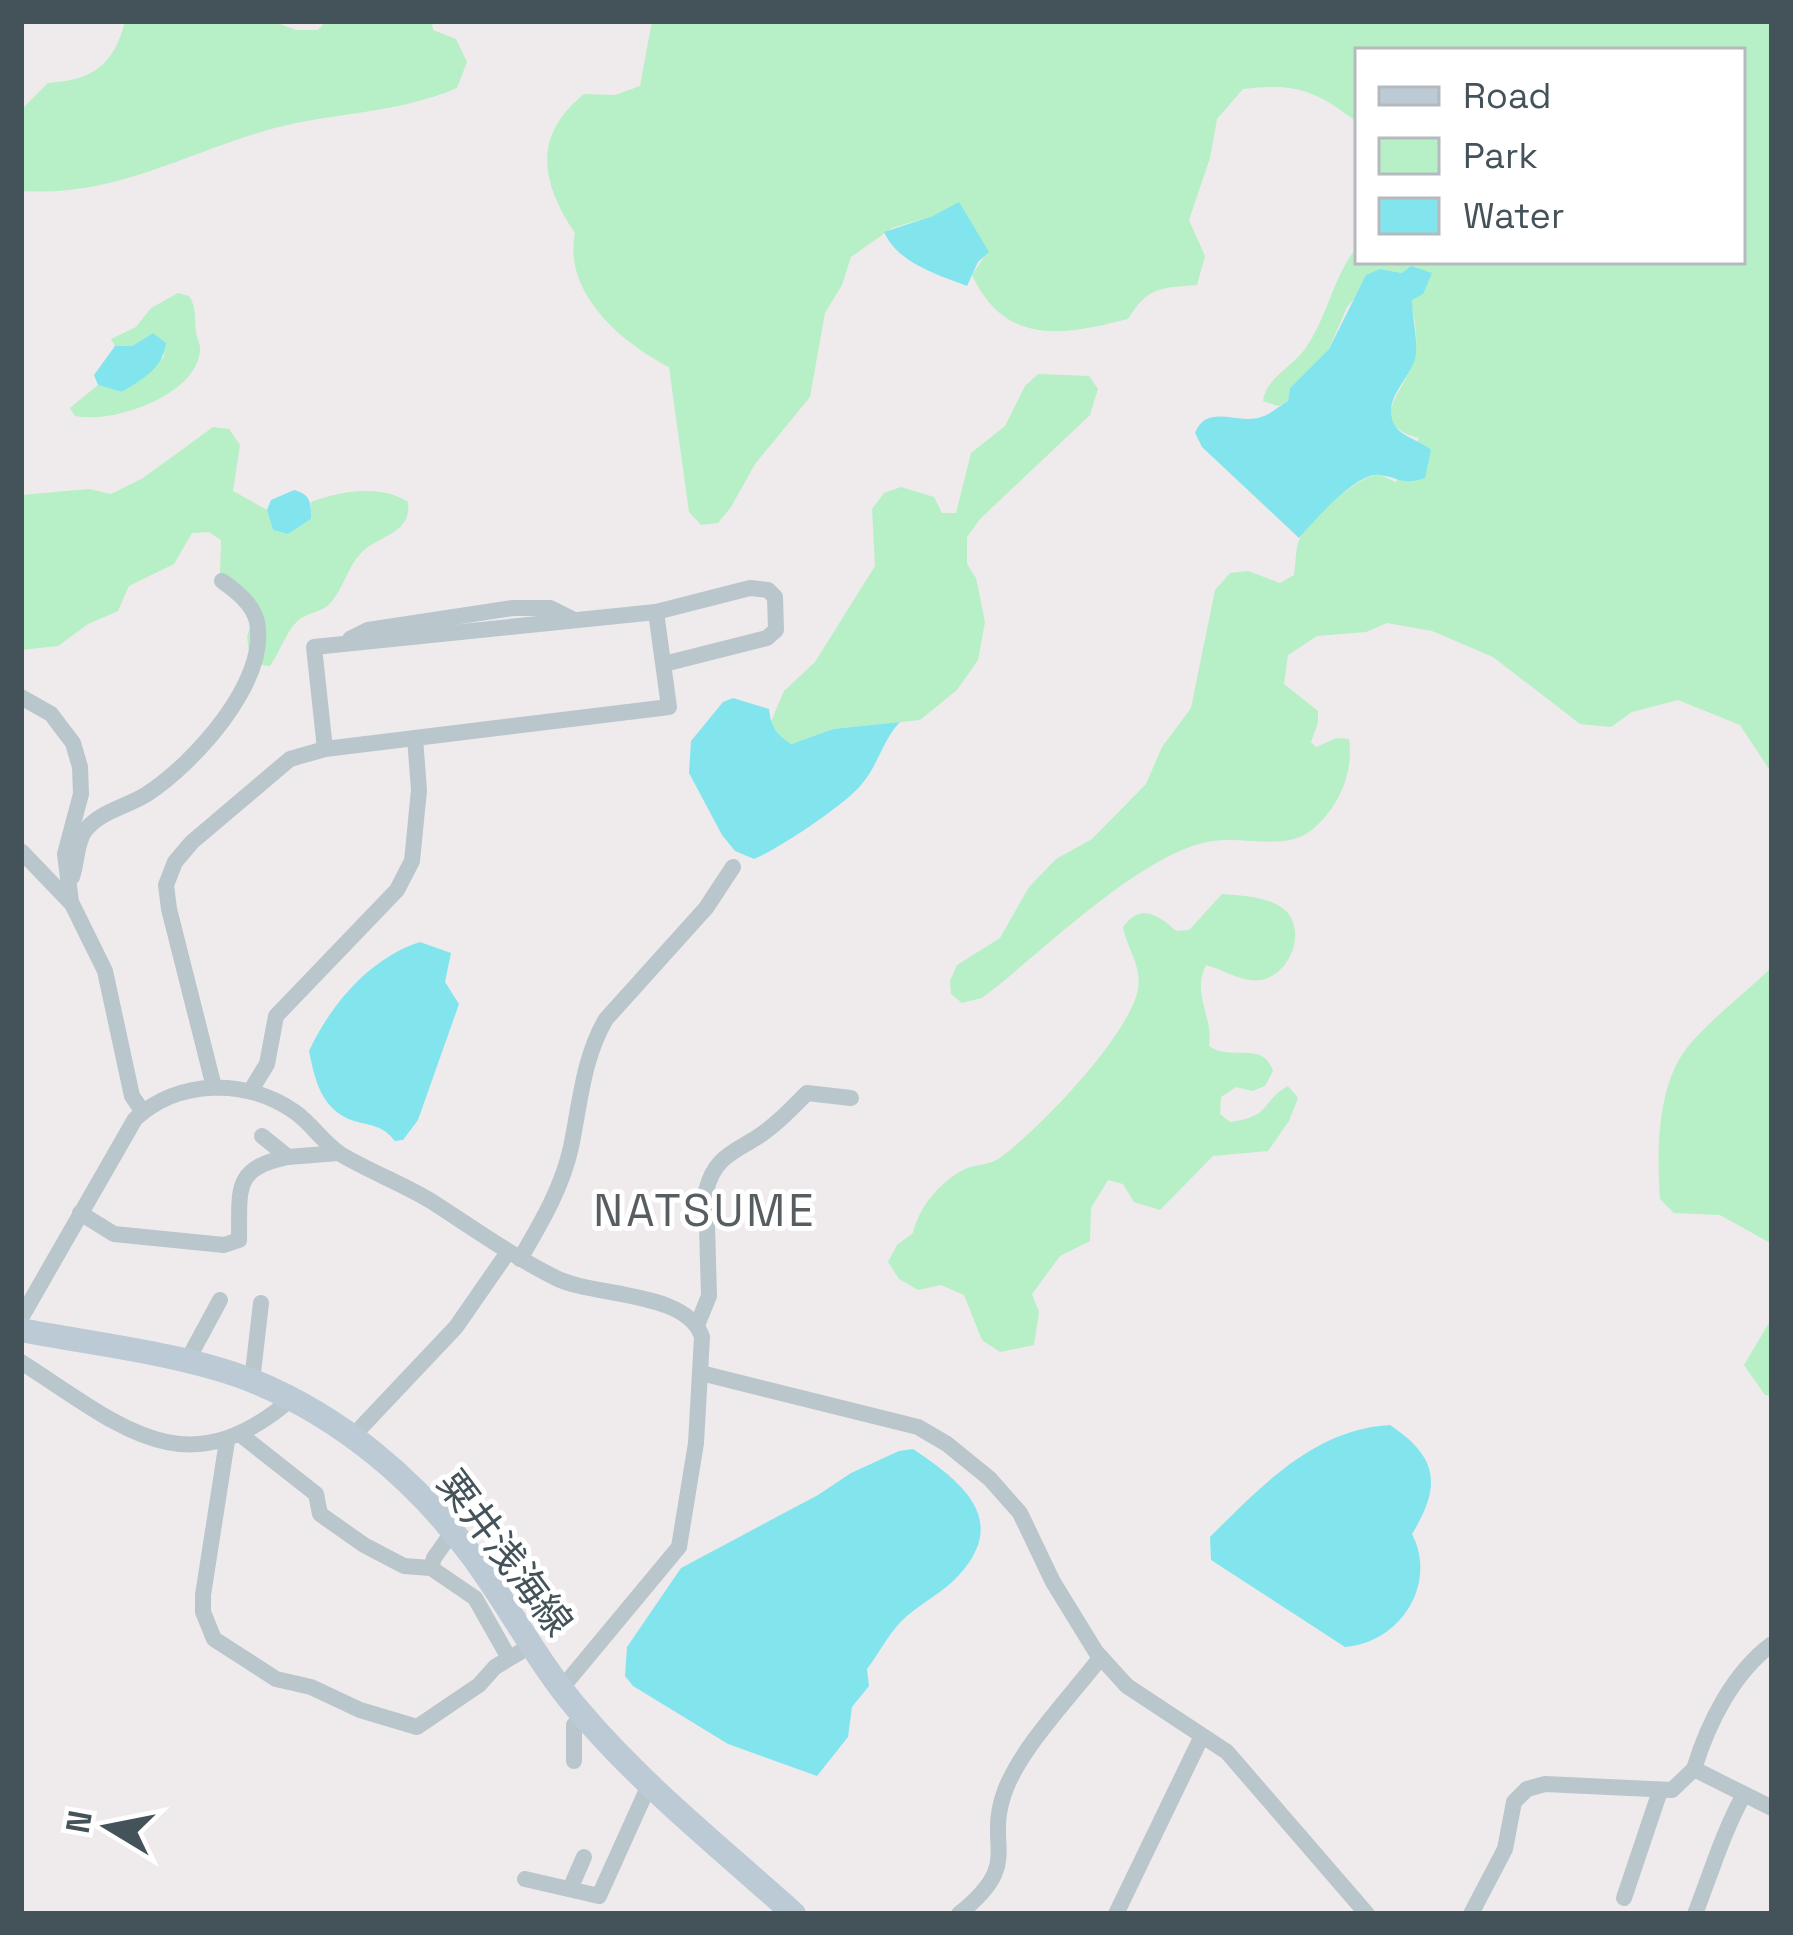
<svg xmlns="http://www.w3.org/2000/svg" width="1793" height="1935" font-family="'Space Grotesk','Noto Sans JP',sans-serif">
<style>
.green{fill:#b7efc6}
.water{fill:#82e5ee}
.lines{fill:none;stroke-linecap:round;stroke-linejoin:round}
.street{stroke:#b9c6cc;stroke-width:16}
.secondary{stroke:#bbcad4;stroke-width:24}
.labels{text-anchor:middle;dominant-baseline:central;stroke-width:10;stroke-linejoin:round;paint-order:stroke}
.street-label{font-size:39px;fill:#44525a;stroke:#fff}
.quarter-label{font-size:45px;letter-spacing:3px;fill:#585d61;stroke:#fff}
</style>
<rect width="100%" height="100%" fill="#efebec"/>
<g class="green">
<path d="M125 21H272L296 30H318L326 21H432L433 30 456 39 467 62 457 88C395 115 325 112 261 132 177 157 113 197 21 191V110L48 83C92 80 114 66 125 21Z"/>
<path d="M652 21H1772V784L1769 769 1740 725 1678 700 1632 712 1611 727 1580 724 1493 657 1432 631 1387 623 1366 632 1317 636 1288 655 1284 684 1318 711V723L1311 742 1316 747 1337 738 1349 739C1354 772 1339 807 1313 829 1285 853 1243 834 1207 842 1135 858 1043 952 982 998L962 1003 951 994 950 981 957 965 1000 938 1029 887 1056 859 1092 839 1146 784 1162 747 1191 708 1215 590 1230 573 1248 571 1280 583 1294 575C1296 564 1295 548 1300 538 1308 520 1361 473 1379 475 1385 476 1390 480 1396 482L1419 438C1360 423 1410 387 1415 356 1420 331 1410 297 1402 273L1380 269 1347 307 1329 349 1290 388 1288 401 1278 406 1263 401C1266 378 1292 367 1305 349 1328 317 1333 275 1358 246V261H1742V51H1358V123C1315 90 1297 83 1243 89L1217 119 1210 158 1189 220 1205 256 1197 285C1161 288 1148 286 1128 319 1064 335 1006 347 972 275L988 251 974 230 933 216 892 228 851 257 842 285 825 313 810 397 755 464 731 507 718 523 701 525 689 512 669 367C620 342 563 292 575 233 541 183 532 136 584 94L615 95 640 86Z"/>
<path d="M178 293 189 296C197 308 194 318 196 332 197 339 201 345 200 351 196 396 112 424 75 416L70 408 98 385 122 392 164 357 165 343 153 333 132 346H115L111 339 136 327 151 308Z"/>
<path d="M1038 374 1089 376 1098 389 1090 415 980 519 967 537V564L976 578 985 622 978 660 957 690 920 720 833 729 793 744 779 737 770 724 784 691 815 662 875 566 872 509 884 493 901 487 934 497 942 513H956L971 453 1005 426 1025 386Z"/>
<path d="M213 427 229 429 240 445 233 491 267 510 273 530 288 534 311 519V502C340 491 381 484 408 502 412 534 380 534 361 553 348 567 344 586 332 601 323 613 311 611 300 619 287 629 280 652 270 666L251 664 247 637 253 616 220 575 221 540 209 532 192 533 174 564 129 586 118 611 88 624 58 646 21 650V495L89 489 111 494 143 478Z"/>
<path d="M1222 894C1242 896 1270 896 1286 911 1307 933 1289 975 1261 980 1243 983 1224 970 1206 965 1191 994 1214 1017 1209 1046 1231 1062 1263 1040 1273 1071L1265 1086 1252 1091 1236 1087 1221 1097 1220 1114 1230 1122C1272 1117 1260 1102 1288 1086L1298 1098 1289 1121 1268 1151 1213 1156 1160 1210 1134 1202 1123 1184 1108 1180 1091 1208 1090 1241 1060 1256 1032 1294 1039 1312 1034 1345 1000 1352 982 1340 964 1295 941 1285 918 1290 899 1279 888 1262 897 1245 913 1233C919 1207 939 1183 963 1170 974 1164 987 1166 998 1159 1036 1133 1130 1035 1138 989 1142 965 1127 949 1123 927 1140 903 1158 914 1176 931L1189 930Z"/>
<path d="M1772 960V1244L1720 1215 1674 1213 1660 1199C1657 1155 1657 1097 1680 1058 1694 1033 1745 993 1768 971Z"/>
<path d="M1772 1318V1396L1765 1395 1744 1365Z"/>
</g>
<g class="water">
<path d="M959 202 989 252 978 262 967 286C936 274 898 263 884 232L933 216Z"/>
<path d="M1411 266 1432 273 1423 294 1412 300C1412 318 1419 342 1415 359 1409 380 1384 398 1393 422 1398 436 1420 440 1431 450L1425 478C1401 486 1399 477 1379 475 1357 472 1314 521 1299 538L1202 447 1195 433C1207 403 1237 425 1261 417 1270 415 1279 406 1288 401L1290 388 1329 349 1366 275 1380 269 1402 273Z"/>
<path d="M153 333 166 343C163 369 142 379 122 392L98 385 94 375 115 346H132Z"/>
<path d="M294 490C311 495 311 502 311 519L288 534 273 530 267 510 271 500Z"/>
<path d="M733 698 769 709C771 727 776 735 792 744L833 729 900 722C882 741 878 766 861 785 846 804 777 850 754 859L735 851 722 835 689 773 691 741 723 702Z"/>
<path d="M420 942 451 953 445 982 459 1004 418 1120 403 1140 395 1141C382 1125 372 1126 354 1121 321 1110 315 1080 309 1051 331 1004 370 958 420 942Z"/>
<path d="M1390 1425C1438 1457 1442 1485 1412 1534 1438 1584 1400 1643 1345 1647L1211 1560 1210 1537C1261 1486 1315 1429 1390 1425Z"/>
<path d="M913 1449C959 1480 1011 1518 959 1575 944 1592 924 1601 907 1616 891 1629 880 1652 867 1669L869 1686 852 1707 848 1737 817 1776 728 1744 633 1686 625 1676 627 1647 681 1568 818 1495 851 1473 899 1451Z"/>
</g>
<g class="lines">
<g class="street">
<path d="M350 639 368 630 513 608H550L574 620"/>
<path d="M21 697 51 714 73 743 80 767 81 794 65 854 71 902 105 971 132 1096 143 1112"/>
<path d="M325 749 314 647 656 612 750 588 768 590 775 597 776 630 767 638 664 664"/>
<path d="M21 851 70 902"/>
<path d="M72 877C77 863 76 845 84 832 99 811 127 807 147 794 193 764 269 682 257 622 253 604 236 591 222 581"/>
<path d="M214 1087 169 909 166 885 175 862 192 842 290 759 325 749 669 707 656 612"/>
<path d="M251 1090 267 1064 276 1016 397 890 412 861 419 790 415 738"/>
<path d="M262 1136 288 1157 338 1153"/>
<path d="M80 1213 114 1234 224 1245 239 1240C240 1190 232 1168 288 1157"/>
<path d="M520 1259C541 1223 562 1188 571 1147 580 1104 583 1058 606 1019L706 908 733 867"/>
<path d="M21 1318 135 1119C178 1079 247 1078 295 1112 312 1124 324 1144 342 1155 371 1172 403 1184 431 1201 473 1228 512 1256 556 1278 594 1297 688 1291 702 1337L696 1443 679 1547 561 1689"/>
<path d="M698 1323 709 1296 706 1191C714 1158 732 1153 756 1138 775 1126 791 1109 807 1093L851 1098"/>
<path d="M21 1362C119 1424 184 1491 290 1400"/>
<path d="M186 1363 220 1300"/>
<path d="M701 1373 918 1427 947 1444 990 1479 1020 1513 1053 1582 1096 1652 1127 1686 1227 1752 1367 1914"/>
<path d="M252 1381 261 1303"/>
<path d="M241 1435 316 1494 320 1514 364 1545 404 1566 431 1568 475 1598 509 1658"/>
<path d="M352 1437 456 1327 508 1252"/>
<path d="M227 1441 203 1595V1612L214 1639 276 1679 311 1687 360 1710 417 1727 479 1685 495 1667 532 1645"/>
<path d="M431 1568 434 1558 453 1531"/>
<path d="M574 1761V1725L584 1716"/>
<path d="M1694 1769C1708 1723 1733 1673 1772 1644"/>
<path d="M525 1879 599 1896 650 1783"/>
<path d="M570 1889 584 1857"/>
<path d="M1624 1898 1660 1791"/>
<path d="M959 1914C1026 1860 982 1849 1006 1788 1024 1744 1071 1696 1101 1657"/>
<path d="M1116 1914 1201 1738"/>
<path d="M1471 1914 1505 1849 1514 1802 1527 1789 1545 1784 1672 1790 1694 1769 1772 1808"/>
<path d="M1695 1914C1711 1873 1722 1835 1743 1796"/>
</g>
<path class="secondary" d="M21 1330C93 1344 186 1354 253 1381 341 1417 416 1480 472 1556 510 1607 539 1665 581 1713 644 1787 722 1849 794 1914"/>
</g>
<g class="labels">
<g class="street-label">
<text transform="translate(505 1553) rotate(53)">粟井浅海線</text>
</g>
<g class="quarter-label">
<text x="705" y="1210">NATSUME</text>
</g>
</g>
<rect width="1793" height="1935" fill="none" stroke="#44525a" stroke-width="48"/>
<rect x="1355" y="48" width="390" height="216" fill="#ffffff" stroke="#b4babd" stroke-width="3"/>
<rect x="1379" y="87" width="60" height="18" fill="#bbcad4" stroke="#b4babd" stroke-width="3"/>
<text x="1463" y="108" font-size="36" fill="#44525a">Road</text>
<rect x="1379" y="138" width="60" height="36" fill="#b7efc6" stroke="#b4babd" stroke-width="3"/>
<text x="1463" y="168" font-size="36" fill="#44525a">Park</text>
<rect x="1379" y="198" width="60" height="36" fill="#82e5ee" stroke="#b4babd" stroke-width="3"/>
<text x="1463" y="228" font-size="36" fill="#44525a">Water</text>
<g transform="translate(108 1827) rotate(280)" stroke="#ffffff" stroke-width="9" paint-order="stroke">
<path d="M0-9L21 45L0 30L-21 45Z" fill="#44525a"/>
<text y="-18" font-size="33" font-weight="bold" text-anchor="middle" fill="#44525a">N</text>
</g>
</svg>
